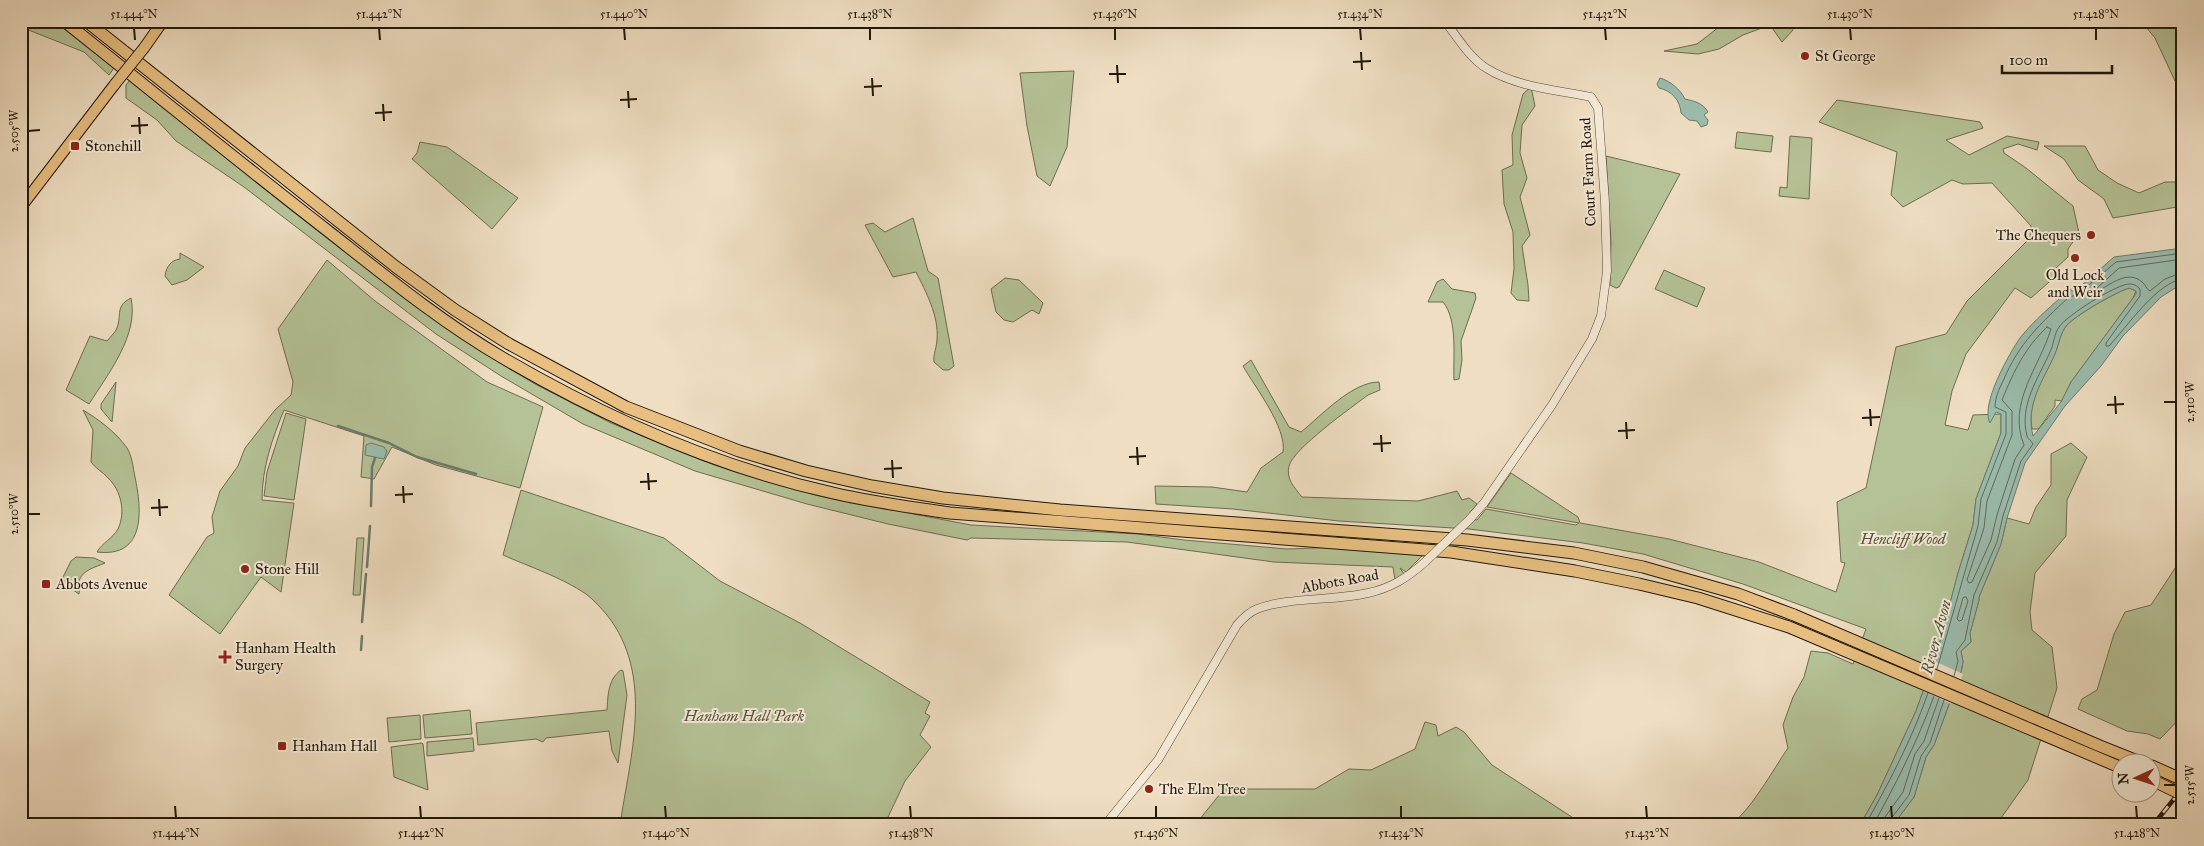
<svg xmlns="http://www.w3.org/2000/svg" width="2204" height="846" font-family="'IM FELL Great Primer',serif">
<style>
.green{fill:#b5c297;stroke:#6c6c50}
.water{fill:#9bbdae;stroke:#6b7b6c;fill-rule:evenodd}
.pier{fill:#efdec2}
.lines{fill:none;stroke-linecap:round;stroke-linejoin:round}
.shore{stroke:#5e6a5c;stroke-width:1}
.stream{stroke:#6b7b6c;stroke-width:2.5}
.minor-casing{stroke:#554937;stroke-width:9}
.major-casing{stroke:#221709;stroke-width:12}
.highway-casing{stroke:#221709;stroke-width:13}
.minor{stroke:#f5ead7;stroke-width:8}
.major{stroke:#e8bf81;stroke-width:10}
.highway{stroke:#e8bf81;stroke-width:11}
.rail-casing{stroke:#221709;stroke-width:4.5}
.rail{stroke:#f5ead7;stroke-width:2.5;stroke-dasharray:8;stroke-linecap:butt}
.minor-bridge-casing{stroke:#554937;stroke-width:9;stroke-linecap:butt}
.major-bridge-casing{stroke:#221709;stroke-width:12;stroke-linecap:butt}
.highway-bridge-casing{stroke:#221709;stroke-width:13;stroke-linecap:butt}
.minor-bridge{stroke:#f5ead7;stroke-width:8}
.major-bridge{stroke:#e8bf81;stroke-width:10}
.highway-bridge{stroke:#e8bf81;stroke-width:11}
.ticks{fill:none;stroke:#221709;stroke-width:2}
.poi-dot{fill:#8f2418;stroke:#f5ead7;stroke-width:2}
.labels{text-anchor:middle;dominant-baseline:central;stroke-width:4;stroke-linejoin:round;paint-order:stroke}
.poi-label{font-size:15px;fill:#221709;stroke:#f5ead7;text-anchor:start}
.street-label{font-size:15px;fill:#221709;stroke:#f5ead7}
.park-label{font-size:15px;font-style:italic;fill:#55533b;stroke:#f5ead7}
.water-label{font-size:16px;font-style:italic;fill:#4c5143;stroke:#f5ead7}
.neatline{fill:none;stroke:#221709;stroke-width:2}
.ticks-label{font-size:12px;text-anchor:middle;fill:#221709}
</style>
<rect width="100%" height="100%" fill="#efdec2"/>
<filter id="stains"><feTurbulence type="fractalNoise" baseFrequency=".004" numOctaves="4"/><feColorMatrix values="0 0 0 0 .2 0 0 0 0 .09 0 0 0 0 .02 0 0 0 .5 -.17"/></filter>
<radialGradient id="worn" r=".72"><stop offset=".6" stop-color="#630" stop-opacity="0"/><stop offset="1" stop-color="#630" stop-opacity=".3"/></radialGradient>
<g class="green">
<path d="M21 21H54L114 68 109 75 84 52 21 27Z"/>
<path d="M1731 21H1793V30L1782 42 1770 25 1743 35 1719 49 1698 54 1664 51 1697 44 1719 27Z"/>
<path d="M2141 21H2183V90L2175 81 2155 38Z"/>
<path d="M1074 71 1067 147 1050 186 1037 176 1027 126 1020 73Z"/>
<path d="M130 80 497 361 535 384 611 423 715 465 819 496 971 525 1138 534 1184 540 1287 549 1340 547 1424 554 1406 572 1400 568 1404 574 1395 580 1393 567 1274 562 1127 542 971 538 967 540 888 524 807 504 695 471 583 424 501 376 436 334 244 187 176 141 157 120 126 98V85Z"/>
<path d="M1531 87 1535 106 1522 125 1520 153 1527 178 1520 197 1530 235 1522 246 1528 285 1529 301 1517 300 1511 293 1514 269 1513 232 1504 204 1502 170 1513 165 1512 135 1523 94Z"/>
<path d="M1837 100 1980 122 1983 128 1946 140 1969 155 2007 136 2039 142 2037 150 2018 144 2003 149 2004 153 2026 168 2073 206 2079 233 2068 249V257L2056 268 2057 275 2031 298 2015 288 1966 354 1952 391 1945 425 1968 430 1973 415 2001 414V433L1976 499 1973 525 1958 573 1937 653 1916 711 1877 795 1860 825H1728C1746 819 1776 765 1788 748L1783 725 1793 697 1804 677 1811 651 1828 653 1853 664 1866 629 1743 584 1643 554 1583 543 1469 529 1339 521 1233 509 1156 504 1155 486 1212 487 1247 492 1261 468 1283 452C1287 428 1255 387 1243 366L1251 360 1289 427 1301 432C1322 415 1352 382 1379 382L1380 390 1368 395C1352 407 1293 449 1289 466 1286 479 1294 487 1302 497L1418 501 1457 491 1462 500 1469 498 1477 504 1466 518 1477 520 1486 509 1576 525 1579 523 1487 507 1511 473 1578 517 1580 523 1669 539 1759 562 1836 592 1845 563 1841 562 1837 502 1866 488 1896 347 1946 334 1967 301 2030 238 2031 226 1992 183 1963 184 1952 180 1903 207 1891 195 1897 152 1819 122Z"/>
<path d="M1737 132 1773 136 1771 152 1735 148Z"/>
<path d="M1790 136 1812 138 1809 199 1779 196 1780 187 1787 188Z"/>
<path d="M420 142 447 147 518 198 492 229 412 159 417 153Z"/>
<path d="M2044 146H2085L2098 170 2117 183 2139 193 2165 182H2183V206L2113 218 2104 199 2078 180 2064 159Z"/>
<path d="M1606 156 1680 174 1619 287 1616 288 1610 285 1611 243Z"/>
<path d="M913 218 928 271 938 278 954 366 949 370H943L934 362C933 354 937 347 937 339 939 316 926 292 916 272L893 277 865 225 873 223 885 232Z"/>
<path d="M180 253 204 267 187 280 172 285 165 276C166 267 171 260 180 259Z"/>
<path d="M327 260 375 301 487 382 543 407 520 488 436 465 392 447 374 479 361 477 364 436 284 410C272 439 262 468 262 500L294 503 281 592 261 577 220 634 169 595 207 537 214 533 212 517 220 491 238 466 245 448 275 410 291 395 293 382 278 329Z"/>
<path d="M1664 270 1705 288 1697 307 1655 289Z"/>
<path d="M1005 278 1019 280 1043 303 1039 314 1032 310 1013 322 1004 320 996 312 991 289Z"/>
<path d="M1443 279 1452 289 1475 293 1476 298 1461 341 1462 360 1459 379 1454 380C1453 358 1458 320 1443 302H1428L1437 282Z"/>
<path d="M2129 288 2136 291 2133 298 2071 382 2062 401 2055 400V406L2040 427 2038 429H2032C2027 400 2044 379 2055 353 2059 344 2060 333 2067 325 2076 315 2116 292 2129 288Z"/>
<path d="M131 298C139 335 108 374 89 404L66 390 90 336 107 341C110 337 115 333 117 328 122 314 115 306 131 298Z"/>
<path d="M116 382 112 422 101 409V404Z"/>
<path d="M83 410C98 419 117 433 127 448 132 456 133 467 135 477 142 510 146 558 97 552 102 543 113 538 118 529 126 512 121 490 108 478 103 472 95 468 91 462L93 430Z"/>
<path d="M286 413 306 419 294 500 264 496 267 472Z"/>
<path d="M2071 443 2087 457 2067 500 2066 536 2035 573 2030 612 2032 630 2052 647 2057 688 2028 780 1996 825H1893L1914 797 1926 757 1934 745 1961 672 1963 662 1961 651 1971 642 1970 633 1979 600V597L2001 544 2007 518 2029 524 2036 507 2051 485V454Z"/>
<path d="M521 490 664 538 720 581 800 623 930 702 925 713 930 716 920 735 931 747 905 781 888 817 908 825H620C630 756 655 676 607 615 601 608 594 600 586 594 561 577 530 567 503 555Z"/>
<path d="M357 538H364L360 595H353Z"/>
<path d="M2183 556V715L2160 739 2148 734 2127 731 2078 709 2082 699 2097 690 2114 634 2125 612 2151 605Z"/>
<path d="M76 557 94 558 105 563C96 567 82 570 79 581 78 585 80 590 79 594L66 585 63 577 71 561Z"/>
<path d="M621 670 623 671 627 695 618 763 612 751 609 731 546 738 543 742 536 739 478 745 476 723 607 710C608 695 608 679 621 670Z"/>
<path d="M470 710 472 734 425 738 423 715Z"/>
<path d="M420 715 421 739 389 742 387 718Z"/>
<path d="M1425 722 1436 725 1438 736 1456 727 1464 732 1492 765 1584 825H1372L1361 820 1355 825H1195L1224 789H1315L1349 769 1371 770 1415 749Z"/>
<path d="M473 738 474 751 427 756V742Z"/>
<path d="M422 743 423 744 428 790 394 777 391 747Z"/>
</g>
<g class="water">
<path d="M1660 78C1670 81 1680 89 1685 99 1694 101 1703 103 1708 112L1704 115 1708 120 1707 125 1701 127 1697 121 1689 120 1681 113C1680 100 1672 91 1659 88L1657 84Z"/>
<path d="M2183 248V283L2161 297 2123 336 2101 366 2065 406 2025 463 2007 518 2001 544 1979 597V600L1970 633 1971 642 1961 651 1963 662 1961 672 1934 745 1926 757 1914 797 1893 825H1860L1877 795 1916 711 1937 653 1958 573 1973 525 1976 499 2001 433V414L1996 412 1990 423C1980 405 2009 354 2020 338 2034 320 2054 304 2070 289L2074 292 2114 257ZM2129 288 2136 291V294L2071 382 2061 402 2033 436C2025 404 2043 381 2055 354 2059 344 2060 333 2067 325 2076 315 2116 292 2129 288Z"/>
<path d="M371 443 384 447 387 451 384 459 365 455 366 445Z"/>
</g>
<path class="pier" d="M1932 660 1963 674 1951 704 1921 690Z"/>
<g class="lines">
<g class="shore">
<path d="M2183 259 2119 268 2097 288 2100 290C2112 283 2129 270 2142 282 2146 285 2146 289 2150 291L2165 279 2183 272"/>
<path d="M2047 327 2051 329C2039 368 2007 403 2024 445L2015 459 1997 515 1991 540 1972 582 1969 583 1967 580 1984 528 1987 501 2012 435V411L2002 400C2014 371 2024 349 2047 327Z"/>
<path d="M1966 597 1968 601 1962 620 1959 621 1957 619 1963 598Z"/>
<path d="M1937 669 1978 526 1981 499 2006 434V412L1995 407C1995 398 1999 389 2003 381 2019 343 2040 324 2069 297L2077 295 2116 262 2183 253"/>
<path d="M1954 676 1958 661 1956 652 1965 640 1974 595 1997 542 2003 516 2021 461 2033 444C2032 441 2028 440 2027 436 2019 405 2038 379 2050 352 2054 344 2054 334 2059 327 2066 316 2118 283 2130 284 2135 284 2137 286 2140 289V296L2106 343V346H2109C2126 328 2158 281 2183 279"/>
<path d="M1865 825C1889 783 1912 739 1928 693"/>
<path d="M1873 825C1896 784 1918 740 1934 696"/>
<path d="M1883 825 1885 817 1903 792 1915 754 1924 741 1939 698"/>
<path d="M1889 825 1890 820 1909 795 1921 756 1930 743 1944 700"/>
</g>
<g class="stream">
<path d="M338 426 389 443 417 457 476 474"/>
<path d="M371 506 372 467 375 458"/>
<path d="M367 567 370 526"/>
<path d="M362 622 366 574"/>
<path d="M361 650 362 636"/>
</g>
<defs>
<g id="minor">
<path d="M1445 21C1457 37 1469 57 1486 68 1516 87 1557 90 1591 97L1598 108 1605 202 1607 271 1601 316 1592 339 1552 405 1484 503 1470 519"/>
<path d="M1105 825 1158 760 1237 625C1243 618 1249 612 1257 609 1287 597 1334 601 1368 593 1391 588 1407 578 1425 562"/>
</g>
<g id="major">
<path d="M144 48 163 21"/>
<path d="M21 207 115 84"/>
</g>
<g id="highway">
<path d="M64 21C152 91 239 162 328 231 384 275 441 322 503 358 606 418 716 467 833 493 871 502 910 507 950 513L1451 552 1575 571 1639 584 1698 598 1789 627 2122 768"/>
<path d="M86 21 396 267 455 310 509 344 626 407 739 451 806 471 872 486 943 498 1060 510 1467 540 1574 553 1643 567 1738 594 1794 615 2100 746 2145 764"/>
<path d="M2152 766 2183 780"/>
</g>
</defs>
<use href="#minor" class="minor-casing"/>
<use href="#major" class="major-casing"/>
<use href="#highway" class="highway-casing"/>
<use href="#minor" class="minor"/>
<use href="#major" class="major"/>
<use href="#highway" class="highway"/>
<defs>
<path id="rail" d="M2153 825 2183 788"/>
</defs>
<use href="#rail" class="rail-casing"/>
<use href="#rail" class="rail"/>
<defs>
<path id="minor-bridge" d="M1425 562 1470 519"/>
<path id="major-bridge" d="M115 84 144 48"/>
<path id="highway-bridge" d="M2154 781 2183 795"/>
</defs>
<use href="#minor-bridge" class="minor-bridge-casing"/>
<use href="#major-bridge" class="major-bridge-casing"/>
<use href="#highway-bridge" class="highway-bridge-casing"/>
<use href="#minor-bridge" class="minor-bridge"/>
<use href="#major-bridge" class="major-bridge"/>
<use href="#highway-bridge" class="highway-bridge"/>
</g>
<path class="ticks" d="M134 28 135 40M379 28 380 40M624 28 625 40M870 28V40M1115 28V40M1360 28 1361 40M1605 28 1606 40M1850 28 1851 40M2096 28V40M1361 52 1362 70M1353 62 1371 61M1117 65 1118 83M1109 74H1126M872 78 873 96M864 87 882 86M628 91 629 108M620 100 637 99M383 104 384 121M375 113 392 112M139 117 140 134M131 126 148 125M28 131 40 130M2115 396 2116 414M2164 402H2176M2107 405 2124 404M1870 409 1871 426M1862 418 1880 417M1626 422 1627 439M1618 431 1635 430M1381 435 1382 452M1373 444 1391 443M1137 447 1138 465M1129 457 1146 456M892 460 893 478M884 469 902 468M648 473 649 490M640 482 657 481M403 486 404 503M395 495 413 494M159 499 160 516M151 508 168 507M28 514H40M2164 785H2176M175 806 176 818M420 806 421 818M665 806 666 818M910 806 911 818M1156 806V818M1401 806V818M1646 806 1647 818M1891 806 1892 818M2136 806 2137 818"/>
<g class="poi-dot">
<circle cx="1805" cy="56" r="5"/>
<rect x="70" y="141" width="10" height="10" rx="2.5"/>
<circle cx="2091" cy="235" r="5"/>
<circle cx="2075" cy="258" r="5"/>
<circle cx="245" cy="569" r="5"/>
<rect x="41" y="579" width="10" height="10" rx="2.5"/>
<path d="M222.5 649.5h5v5h5v5h-5v5h-5v-5h-5v-5h5z"/>
<rect x="277" y="741" width="10" height="10" rx="2.5"/>
<circle cx="1149" cy="789" r="5"/>
</g>
<g class="labels">
<g class="poi-label">
<text x="1815" y="56">St George</text>
<text x="85" y="146">Stonehill</text>
<text x="2081" y="235" text-anchor="end">The Chequers</text>
<text x="2075" y="275" text-anchor="middle">Old Lock<tspan x="2075" dy="17">and Weir</tspan></text>
<text x="255" y="569">Stone Hill</text>
<text x="56" y="584">Abbots Avenue</text>
<text x="235" y="648">Hanham Health<tspan x="235" dy="17">Surgery</tspan></text>
<text x="292" y="746">Hanham Hall</text>
<text x="1159" y="789">The Elm Tree</text>
</g>
<g class="street-label">
<text transform="translate(1588 172) rotate(-93)">Court Farm Road</text>
<text transform="translate(1340 581) rotate(-10)">Abbots Road</text>
</g>
<g class="park-label">
<text x="1903" y="539">Hencliff Wood</text>
<text x="744" y="716">Hanham Hall Park</text>
</g>
<g class="water-label">
<text transform="translate(1936 637) rotate(-75)">River Avon</text>
</g>
</g>
<rect width="2204" height="846" fill="none" stroke="#efdec2" stroke-width="55"/>
<g transform="translate(2136 778) rotate(267)"><circle r="24" fill="#f5ead7" stroke="#a19685"/>
<path d="M0-4L9 19L0 12L-9 19Z" fill="#8f2418"/>
<text y="-8" font-size="14" font-weight="bold" text-anchor="middle" fill="#221709">N</text>
</g>
<path d="M2002 65v8h110v-8" fill="none" stroke="#221709" stroke-width="2.5"/>
<text x="2009" y="65" font-size="15" fill="#221709" stroke="#f5ead7" stroke-width="4" paint-order="stroke">100 m</text>
<rect x="28" y="28" width="2148" height="790" class="neatline"/>
<g class="ticks-label">
<text x="134" y="18">51.444°N</text>
<text x="379" y="18">51.442°N</text>
<text x="624" y="18">51.440°N</text>
<text x="870" y="18">51.438°N</text>
<text x="1115" y="18">51.436°N</text>
<text x="1360" y="18">51.434°N</text>
<text x="1605" y="18">51.432°N</text>
<text x="1850" y="18">51.430°N</text>
<text x="2096" y="18">51.428°N</text>
<text transform="translate(14 131) rotate(-90)" y="4">2.505°W</text>
<text transform="translate(2190 402) rotate(-90)" y="4">2.510°W</text>
<text transform="translate(14 514) rotate(-90)" y="4">2.510°W</text>
<text transform="translate(2190 785) rotate(-90)" y="4">2.515°W</text>
<text x="176" y="837">51.444°N</text>
<text x="421" y="837">51.442°N</text>
<text x="666" y="837">51.440°N</text>
<text x="911" y="837">51.438°N</text>
<text x="1156" y="837">51.436°N</text>
<text x="1401" y="837">51.434°N</text>
<text x="1647" y="837">51.432°N</text>
<text x="1892" y="837">51.430°N</text>
<text x="2137" y="837">51.428°N</text>
</g>
<rect width="100%" height="100%" filter="url(#stains)"/>
<rect width="100%" height="100%" fill="url(#worn)"/>
</svg>
